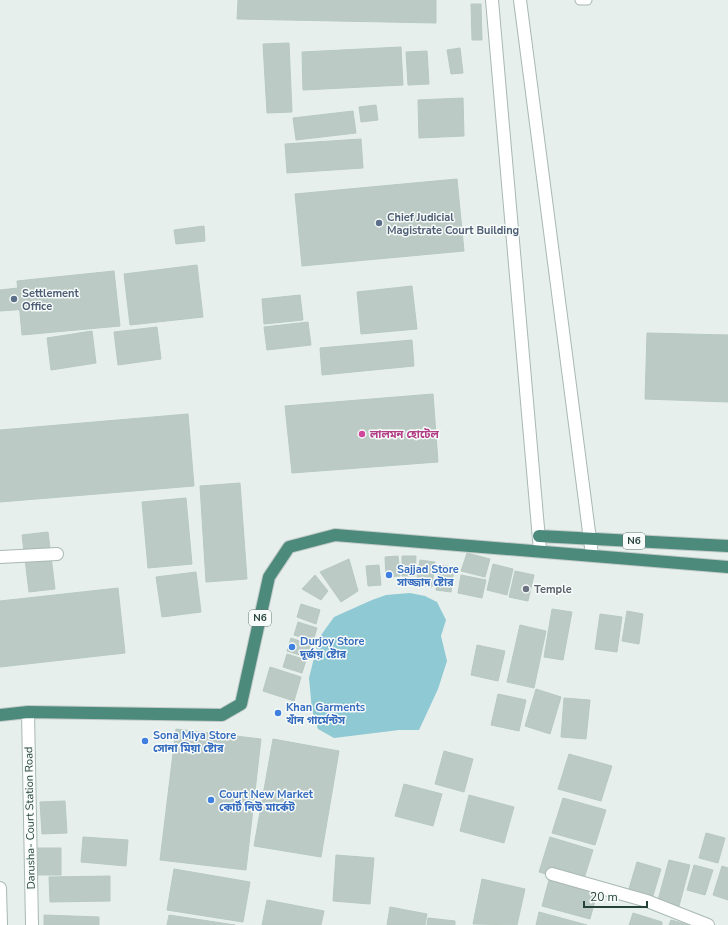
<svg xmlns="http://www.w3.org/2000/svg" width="728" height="925" font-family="'Nunito Sans','Noto Sans Bengali',sans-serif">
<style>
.water{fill:#8ec9d4}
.building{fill:#bbcac4;stroke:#b8c9c2}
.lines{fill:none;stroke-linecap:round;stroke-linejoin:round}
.service-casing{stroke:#a8b8b2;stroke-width:11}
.minor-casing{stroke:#a8b8b2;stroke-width:14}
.tertiary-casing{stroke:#a8b8b2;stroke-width:14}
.trunk-casing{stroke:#c2cac8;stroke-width:14}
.service{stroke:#fff;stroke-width:9}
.minor{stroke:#fff;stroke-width:12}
.tertiary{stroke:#fff;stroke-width:12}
.trunk{stroke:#4c8a7c;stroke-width:12}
.service-dot{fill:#5c6f8a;stroke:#f7fbf9;stroke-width:1.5}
.hotel-dot{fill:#d1479c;stroke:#f7fbf9;stroke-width:1.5}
.shop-dot{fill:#3f7fe0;stroke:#f7fbf9;stroke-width:1.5}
.worship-dot{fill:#6b7280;stroke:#f7fbf9;stroke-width:1.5}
.labels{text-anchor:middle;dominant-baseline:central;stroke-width:3;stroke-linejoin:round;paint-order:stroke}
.shield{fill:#f7fbf9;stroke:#637a73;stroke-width:1}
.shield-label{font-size:10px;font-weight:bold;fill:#24423a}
.service-label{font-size:11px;font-weight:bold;fill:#4e5e75;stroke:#f7fbf9;text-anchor:start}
.hotel-label{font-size:11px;font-weight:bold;fill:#b23c85;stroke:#f7fbf9;text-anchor:start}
.shop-label{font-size:11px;font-weight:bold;fill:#366cbe;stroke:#f7fbf9;text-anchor:start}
.worship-label{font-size:11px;font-weight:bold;fill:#5b616d;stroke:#f7fbf9;text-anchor:start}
.street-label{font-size:11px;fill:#24423a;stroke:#f7fbf9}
</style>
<rect width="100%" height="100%" fill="#e6efeb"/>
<path class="water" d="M410 593 425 596 437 602 446 620 441 636 447 661 438 689 419 730H399L334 738 318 729 312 710 309 678 319 638 334 617 372 600 386 595Z"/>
<g class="building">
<path d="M238 0H436V23L237 19Z"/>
<path d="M471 4H481L482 40H472Z"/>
<path d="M289 43 292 112 267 113 263 44Z"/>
<path d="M401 47 403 85 303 90 302 52Z"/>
<path d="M460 48 463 73 451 74 447 50Z"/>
<path d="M427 51 429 84 408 85 406 52Z"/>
<path d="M463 98 464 136 419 138 418 100Z"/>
<path d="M376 105 378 120 361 122 359 107Z"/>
<path d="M353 111 356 133 296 140 293 118Z"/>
<path d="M361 139 363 168 287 173 285 144Z"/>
<path d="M457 179 464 251 302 266 295 194Z"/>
<path d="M204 226 205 241 176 244 174 230Z"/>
<path d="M197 265 203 317 130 325 124 274Z"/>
<path d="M114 271 120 326 22 335 17 281Z"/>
<path d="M412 286 417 329 361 334 357 292Z"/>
<path d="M27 287 28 309 0 311V290Z"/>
<path d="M300 295 303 320 264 324 262 299Z"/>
<path d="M308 322 311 345 267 350 264 327Z"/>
<path d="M157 327 161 359 118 365 114 332Z"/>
<path d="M92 331 96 363 51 370 47 338Z"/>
<path d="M647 333 728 335V402L645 399Z"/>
<path d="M412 340 414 366 322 375 320 348Z"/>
<path d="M433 394 438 462 292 473 285 406Z"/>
<path d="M188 414 194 486 0 502V430Z"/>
<path d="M240 483 247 579 206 582 200 486Z"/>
<path d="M186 498 192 564 148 568 142 502Z"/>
<path d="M48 532 55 589 29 592 22 535Z"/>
<path d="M467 553 490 559 485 577 461 571Z"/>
<path d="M398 556 400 576 386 577 385 557Z"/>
<path d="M402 556H416L415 576H402Z"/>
<path d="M349 559 358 591 341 602 320 572Z"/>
<path d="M420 560 435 562 432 587 416 584Z"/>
<path d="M493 564 513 569 507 595 487 590Z"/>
<path d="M379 565 381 585 368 586 366 566Z"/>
<path d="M439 565 454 567 451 592 436 590Z"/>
<path d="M515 571 534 575 528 601 509 597Z"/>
<path d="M196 572 201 612 162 617 156 577Z"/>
<path d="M315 575 328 591 321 600 302 589Z"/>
<path d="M461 575 486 580 482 598 458 593Z"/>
<path d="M118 588 125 653 0 667V601Z"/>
<path d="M301 604 320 610 316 624 297 617Z"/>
<path d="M552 609 572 612 563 660 544 657Z"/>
<path d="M627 611 643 614 639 644 622 641Z"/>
<path d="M600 614 622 617 617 652 595 649Z"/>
<path d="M298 622 317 628 313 641 294 635Z"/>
<path d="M520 625 546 631 534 688 507 682Z"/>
<path d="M291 638 311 645 306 657 287 651Z"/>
<path d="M477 645 505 651 498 681 471 675Z"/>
<path d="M287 654 306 660 302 673 283 667Z"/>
<path d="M270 667 301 677 294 701 263 691Z"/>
<path d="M536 689 561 697 550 734 525 726Z"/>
<path d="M498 694 526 700 519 731 491 725Z"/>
<path d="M564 698 590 700 586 739 561 737Z"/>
<path d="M176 729 261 739 246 870 160 860Z"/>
<path d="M273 739 339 751 321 857 254 846Z"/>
<path d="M444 751 473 759 464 792 435 784Z"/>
<path d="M569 754 612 766 601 801 558 789Z"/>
<path d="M404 784 442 794 433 826 395 816Z"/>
<path d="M469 795 514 807 504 843 460 831Z"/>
<path d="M563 798 606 810 595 845 552 833Z"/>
<path d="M65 801 67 833 42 834 40 802Z"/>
<path d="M706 833 725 838 718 863 699 858Z"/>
<path d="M83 837 128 840 126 866 81 862Z"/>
<path d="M550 837 593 850 582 885 539 872Z"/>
<rect x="38" y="848" width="23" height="27"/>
<path d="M336 855 374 858 370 904 333 901Z"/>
<path d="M669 860 690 865 679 906 658 900Z"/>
<path d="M637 862 661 869 652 899 628 892Z"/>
<path d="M694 865 713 870 705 895 687 890Z"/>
<path d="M722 866 728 868V900L713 895Z"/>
<path d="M174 869 250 882 243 922 167 910Z"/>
<path d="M110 876V901L50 902 49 877Z"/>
<path d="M482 879 525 889 517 925 473 924Z"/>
<path d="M549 880 597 893 590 919 542 906Z"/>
<path d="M267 900 324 911 321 925H262Z"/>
<path d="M390 907 427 914 425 925H387Z"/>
<path d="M539 912 587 925H536Z"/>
<path d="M633 913 662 922V925H629Z"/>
<path d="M44 915 99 917V925H44Z"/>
<path d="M169 915 235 925H167Z"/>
<path d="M428 918 455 921V925H427Z"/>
<path d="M671 920 690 925H669Z"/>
</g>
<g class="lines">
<defs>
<path id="service" d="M580 0H587"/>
<g id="minor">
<path d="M0 557 57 554"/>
<path d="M552 874 647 901 708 925"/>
</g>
<g id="tertiary">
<path d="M492 0 540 551"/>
<path d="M520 0 592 555"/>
<path d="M28 712 32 925"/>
<path d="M0 888 1 925"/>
</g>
<g id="trunk">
<path d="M539 536 728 546"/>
<path d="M0 715 28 712 222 715 241 704 269 577 289 547 335 535 728 567"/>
</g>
</defs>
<use href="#service" class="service-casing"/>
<use href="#minor" class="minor-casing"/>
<use href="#tertiary" class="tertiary-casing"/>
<use href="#trunk" class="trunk-casing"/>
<use href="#service" class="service"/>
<use href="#minor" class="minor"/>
<use href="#tertiary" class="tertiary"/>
<use href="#trunk" class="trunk"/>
</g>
<g class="service-dot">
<circle cx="379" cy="223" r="4"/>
<circle cx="14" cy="299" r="4"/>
</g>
<circle class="hotel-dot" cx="362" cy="434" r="4"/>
<g class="shop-dot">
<circle cx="389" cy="575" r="4"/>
<circle cx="292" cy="647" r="4"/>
<circle cx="278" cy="713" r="4"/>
<circle cx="145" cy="741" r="4"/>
<circle cx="211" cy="800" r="4"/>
</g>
<circle class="worship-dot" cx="526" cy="589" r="4"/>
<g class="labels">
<g class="shield">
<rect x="623" y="533" width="22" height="16" rx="3"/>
<rect x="249" y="610" width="22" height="16" rx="3"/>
</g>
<g class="shield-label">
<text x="634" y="541">N6</text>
<text x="260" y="618">N6</text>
</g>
<g class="service-label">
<text x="387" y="217">Chief Judicial<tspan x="387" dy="13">Magistrate Court Building</tspan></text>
<text x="22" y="293">Settlement<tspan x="22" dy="13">Office</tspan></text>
</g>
<g class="hotel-label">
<text x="370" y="434">লালমন হোটেল</text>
</g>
<g class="shop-label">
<text x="397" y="569">Sajjad Store<tspan x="397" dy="13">সাজ্জাদ ষ্টোর</tspan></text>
<text x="300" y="641">Durjoy Store<tspan x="300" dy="13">দূর্জয় ষ্টোর</tspan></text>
<text x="286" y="707">Khan Garments<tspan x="286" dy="13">খাঁন গার্মেন্টস</tspan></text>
<text x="153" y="735">Sona Miya Store<tspan x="153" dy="13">সোনা মিয়া ষ্টোর</tspan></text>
<text x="219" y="794">Court New Market<tspan x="219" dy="13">কোর্ট নিউ মার্কেট</tspan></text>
</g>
<g class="worship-label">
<text x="534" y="589">Temple</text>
</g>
<g class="street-label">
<text transform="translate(30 818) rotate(-91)">Darusha- Court Station Road</text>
</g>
</g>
<path d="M584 901v6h63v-6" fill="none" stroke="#24423a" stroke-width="2"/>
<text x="590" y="901" font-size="12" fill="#24423a" stroke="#f7fbf9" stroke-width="3" paint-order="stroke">20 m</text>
</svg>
